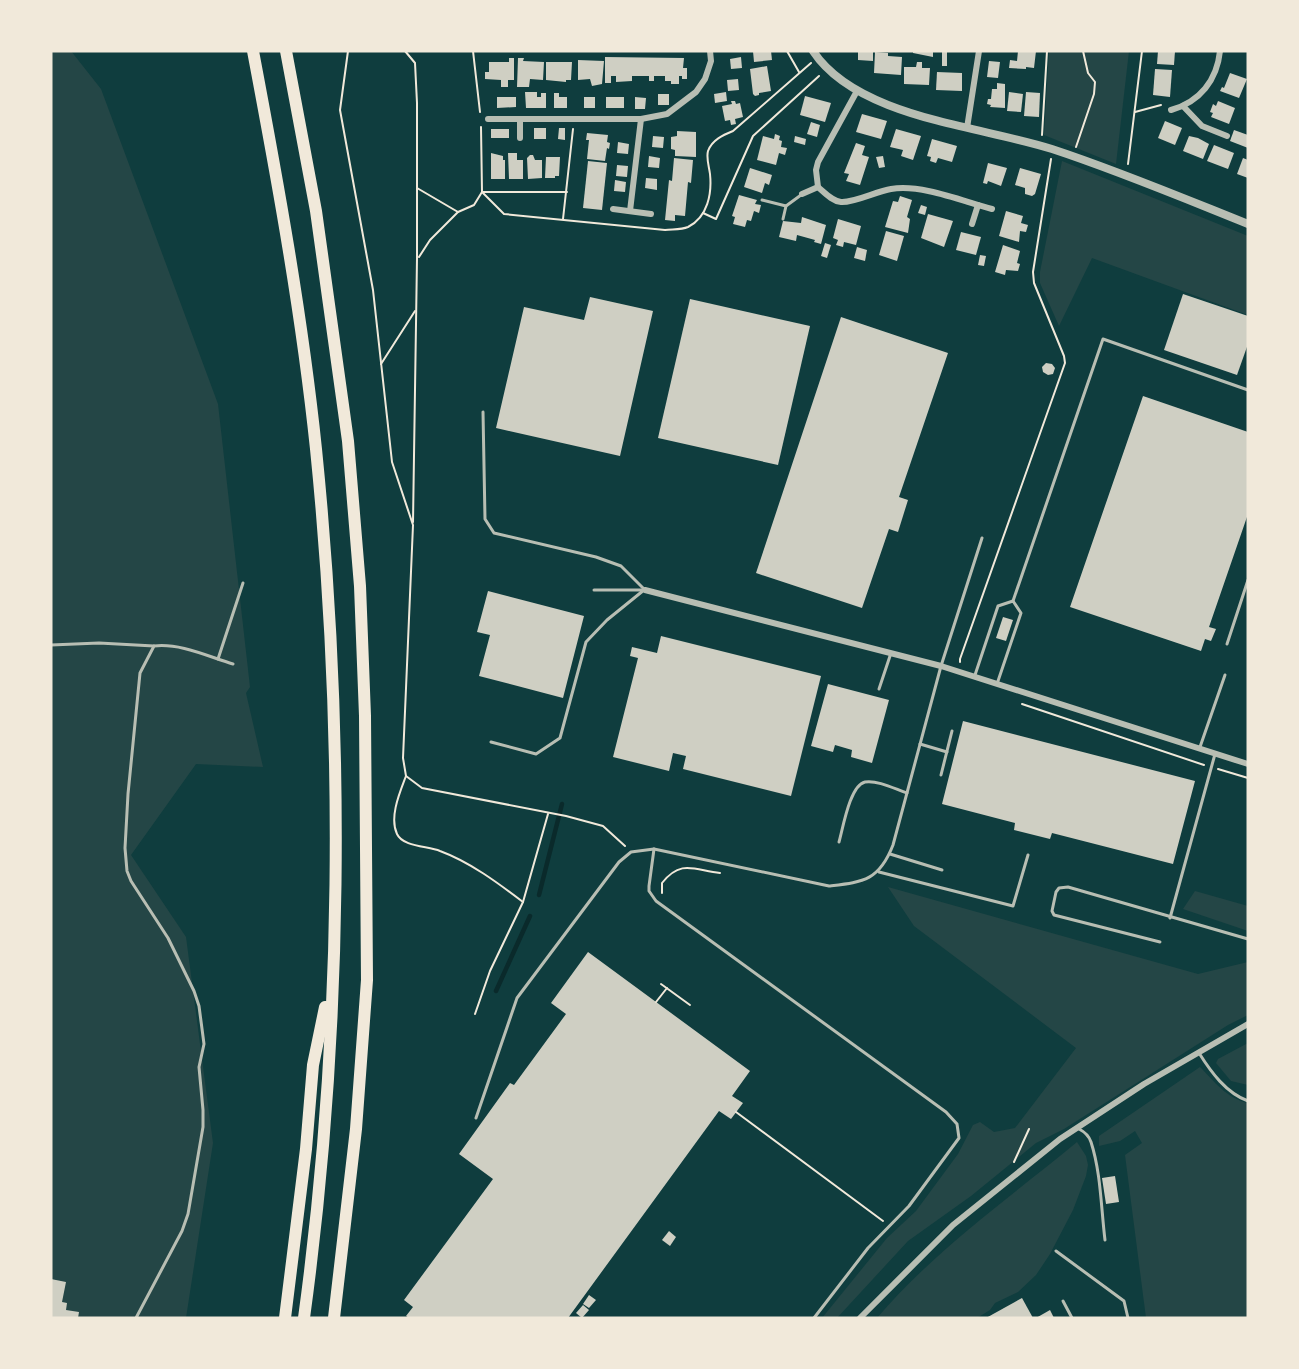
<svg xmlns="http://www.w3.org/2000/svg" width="1299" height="1369" font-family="Montserrat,sans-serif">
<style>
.green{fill:#244646}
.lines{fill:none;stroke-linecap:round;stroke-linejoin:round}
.stream{stroke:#0a2a2b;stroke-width:4.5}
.building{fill:#cfcfc3}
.path{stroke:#f1e9da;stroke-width:2}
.service{stroke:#b8beb3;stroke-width:3}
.minor{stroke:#b8beb3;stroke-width:6}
.tertiary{stroke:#b8beb3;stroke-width:8}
.motorway{stroke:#f1e9da;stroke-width:12}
</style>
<rect width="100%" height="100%" fill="#0f3d3e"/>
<g class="green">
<path d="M51 51H71L101 89 218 404 250 687 246 693 263 767 196 764 131 855 186 937 213 1143 186 1318H51Z"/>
<path d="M1049 51H1129L1116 164 1044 135Z"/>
<path d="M1062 161 1248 236V315L1092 258 1059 326 1040 283V272Z"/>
<path d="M888 887 1198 974 1248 962V1015L1228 1025 1064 1129 1036 1143 971 1196 908 1241 837 1318H822L887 1238 916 1211 958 1154 973 1125 980 1122 994 1132 1015 1128 1076 1048 914 926Z"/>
<path d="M1195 891 1248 906V931L1183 909Z"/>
<path d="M1248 1043V1085L1231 1081 1216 1063 1218 1059Z"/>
<path d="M1200 1067C1215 1082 1226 1098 1248 1103V1318H1146L1125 1155 1142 1143 1135 1131 1120 1141 1099 1146V1136Z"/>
<path d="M1077 1142 1086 1156 1088 1165 1086 1176 1073 1210 1050 1254 1036 1275 1018 1292 995 1303 990 1310 977 1318H877C935 1250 1008 1199 1077 1142Z"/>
</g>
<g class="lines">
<g class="stream">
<path d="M539 895 562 804"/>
<path d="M496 991 530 916"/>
</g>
</g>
<g class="building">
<path d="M753 51H771L772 60 754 62Z"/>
<path d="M858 51H873V61L858 60Z"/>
<path d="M913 51H933V57L913 53Z"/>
<rect x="942" y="51" width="5" height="15"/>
<path d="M1018 51H1036L1034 68 1026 67V69L1009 68 1010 60 1017 61Z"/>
<path d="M1158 51H1175L1174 65 1157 64Z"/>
<path d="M875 52 888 53V56L902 57 901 75 874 73Z"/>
<path d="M605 57 684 58 683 68H687V79H682V76H679V84H671V81H665V76H654V81H649V76H632V81L616 82V76H611V83H605Z"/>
<path d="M741 57 742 68 731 69 730 59Z"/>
<path d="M509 58H514V80H508V87H501V80L485 79V72H489V62H509Z"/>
<path d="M518 58H524L523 61 544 62 543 80 530 79 529 87H517Z"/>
<path d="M578 60 604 61 602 84 592 86 590 79 578 80Z"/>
<path d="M989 61 1000 62 998 78 987 77Z"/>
<path d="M546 62H572L571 80H566V82L546 80Z"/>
<path d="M917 62H922V68H930L929 85 904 84V67H916Z"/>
<path d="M767 66 771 91 759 93V95L755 96 753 94 750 69Z"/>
<path d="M1155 69 1172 70 1170 97 1153 95Z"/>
<path d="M937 72 962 73V91L936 90Z"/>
<path d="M1230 73 1247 79 1239 98 1220 91 1222 87 1224 88Z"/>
<path d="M738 79 739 90 728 91 727 80Z"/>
<path d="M997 83 1005 84V108L990 107 991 105 987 104 988 99H991L992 89H997Z"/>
<path d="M525 92H537V97H541V93H546V108H526Z"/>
<path d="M726 92 727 101 715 103 714 94Z"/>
<path d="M1009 92 1023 94 1021 112 1007 111Z"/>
<path d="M1026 92 1040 93 1039 117 1024 116Z"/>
<path d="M554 93H559V97H567V108H554Z"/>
<rect x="658" y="94" width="11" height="11"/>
<path d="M805 96 831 103 825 122 800 115Z"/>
<path d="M497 97H516V107L497 108Z"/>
<rect x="584" y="97" width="11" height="11"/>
<rect x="606" y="97" width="18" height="11"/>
<path d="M635 97 646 98 645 109H635Z"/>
<path d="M731 101H735L736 104 740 103 743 117 735 119 736 124 731 125 730 120 725 121 722 106 732 104Z"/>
<path d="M1218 101 1235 108 1229 124 1211 117 1213 113 1210 112 1213 104 1216 106Z"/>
<path d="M862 114 887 121 881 139 856 132Z"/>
<path d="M1165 121 1182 128 1175 145 1158 138Z"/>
<path d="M811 122 820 125 817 137 807 134Z"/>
<rect x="534" y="128" width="12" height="11"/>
<path d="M559 128H565V140L558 139Z"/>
<rect x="491" y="129" width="18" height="9"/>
<path d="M896 129 921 136 913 160 901 156 903 150 890 147Z"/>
<path d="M1234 130 1248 135V148L1230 141Z"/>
<path d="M677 131 696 132V157L675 156V150L671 149V137L677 136Z"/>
<path d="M587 133 608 135 607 142 610 143 609 149 607 148 605 161 587 159 589 140H586Z"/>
<path d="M775 134 780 136 779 140 782 141 781 147 787 148 785 155 779 153 776 165 757 160 763 136 774 139Z"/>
<path d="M653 136 664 137 663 148 652 147Z"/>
<path d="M795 136 806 139 805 145 794 142Z"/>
<path d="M1189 136 1198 138 1209 144 1203 159 1183 151Z"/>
<path d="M932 139 957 146 952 162 938 158 936 163 930 161 931 157 927 156Z"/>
<path d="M618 142 629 144 628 154 617 153Z"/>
<path d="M856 143 865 146 862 155 869 157 860 185 846 181 849 174 844 173Z"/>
<path d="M1214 145 1234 153 1228 169 1207 161Z"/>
<path d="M491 153 503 156V160H505V179H491Z"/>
<path d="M508 153H517V160H523V179H509Z"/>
<path d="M530 155H533L535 160H542V178L528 179 527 158Z"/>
<path d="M649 156 660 158 659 168 648 167Z"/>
<path d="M883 156 885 167 879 168 876 157Z"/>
<path d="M546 157H560L559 176H555V178H545Z"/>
<path d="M674 158 693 160 691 183 688 182 685 216 675 215V221L665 220 669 180 672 181Z"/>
<path d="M1243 158 1248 160V178L1237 174Z"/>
<path d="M588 161 607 163 602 210 583 208Z"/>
<path d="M988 163 1007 168 1001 186 988 181 987 184 983 183Z"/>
<path d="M617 165 628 166 627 177 616 176Z"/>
<path d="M750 168 772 175 769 185 765 183 762 193 744 187Z"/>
<path d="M1020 168 1041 174 1035 194 1032 196 1025 194V188L1015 185Z"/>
<path d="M646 178 657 179V190L645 188Z"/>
<path d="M615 180 626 182 625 192 614 191Z"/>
<path d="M739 195 757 200 755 204 761 205 759 213 754 211 751 221 747 220 745 227 733 224 735 217 732 216Z"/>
<path d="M900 196 912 200 907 217 910 219 908 233 885 227 893 201 898 202Z"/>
<path d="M921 205 927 207 925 215 918 213Z"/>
<path d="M1006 211 1023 216 1021 223 1028 225 1026 232 1020 231 1019 242 999 236Z"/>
<path d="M928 214 953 221 944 247 921 238Z"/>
<path d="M802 217 826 225 821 244 814 242 815 240 797 235 796 241 779 237 783 221 801 223Z"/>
<path d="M838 219 861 226 856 245 844 242 843 247 836 245 838 240 833 238Z"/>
<path d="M886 231 904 236 897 261 879 255Z"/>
<path d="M961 232 981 237 976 255 956 250Z"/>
<path d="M825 243 831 245 827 258 821 256Z"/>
<path d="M1003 245 1020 251 1017 263 1020 264 1018 271 1006 270 1005 275 995 272Z"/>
<path d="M857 247 867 250 865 261 854 258Z"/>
<path d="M980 255 986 256 984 266 978 265Z"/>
<path d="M1183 294 1248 316V344L1237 375 1164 350Z"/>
<path d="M590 297 653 311 620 456 496 428 524 307 584 320Z"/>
<path d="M690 299 810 326 778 465 658 438Z"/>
<path d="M841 317 948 353 899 497 908 500 898 532 889 529 862 608 756 573Z"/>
<path d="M1046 363 1052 364 1055 368 1053 374 1048 375 1043 372 1042 367Z"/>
<path d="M1143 396 1248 432V514L1209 627 1216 629 1211 641 1205 639 1201 651 1070 607Z"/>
<path d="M488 591 584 616 563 698 479 676 490 635 477 632Z"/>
<path d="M1003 617 1013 620 1006 641 996 638Z"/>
<path d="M661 636 821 676 791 796 683 769 686 756 673 753 669 771 613 757 638 658 630 656 632 647 657 653Z"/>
<path d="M828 684 889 700 872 763 851 757 852 750 835 745 833 752 811 746Z"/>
<path d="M963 721 1195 781 1173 864 1052 833 1050 839 1014 830 1015 823 942 804Z"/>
<path d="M588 952 750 1071 732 1096 743 1103 731 1119 719 1111 568 1318H409L406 1316 413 1307 404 1300 493 1179 459 1154 510 1083 514 1085 566 1014 551 1003Z"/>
<path d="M1115 1176 1119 1202 1106 1204 1102 1178Z"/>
<path d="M669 1231 676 1237 670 1246 662 1240Z"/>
<path d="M51 1279 66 1282 62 1302 67 1303 66 1310 79 1312 78 1318H51Z"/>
<path d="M589 1295 596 1300 589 1308 583 1304Z"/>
<path d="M1022 1298 1033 1318H986Z"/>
<path d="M583 1305 589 1310 582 1318 576 1313Z"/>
<path d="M1050 1310 1054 1318H1036Z"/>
</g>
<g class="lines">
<g class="path">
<path d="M348 51 340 110 373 290 392 462 413 525 403 758 406 776 422 788 566 816 603 826 625 846"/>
<path d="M405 51 415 63 417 103V258L413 522"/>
<path d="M473 51 480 112"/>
<path d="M787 51 799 72"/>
<path d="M1135 112 1161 105"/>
<path d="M481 127 482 192 504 214 665 230C672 229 681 230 688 227 708 217 712 193 710 174 709 166 706 158 708 151 712 140 723 135 733 131L811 63"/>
<path d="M1042 135 1047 51"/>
<path d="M1076 147 1094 94 1095 82 1088 73 1083 51"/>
<path d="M1128 164 1142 51"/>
<path d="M417 188 458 212 474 205 482 192H567"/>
<path d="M703 213 716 219 753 136 819 76"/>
<path d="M563 219 573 129"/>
<path d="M419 257 430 240 458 212"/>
<path d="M381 364 415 311"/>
<path d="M960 662V659L1065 363 1064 356 1034 283 1033 272 1051 159"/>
<path d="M1022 704 1204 765"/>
<path d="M1218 769 1248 778"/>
<path d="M406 776C400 792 389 817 397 834 403 847 428 846 440 851 470 862 498 883 523 902"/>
<path d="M662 893V883C681 859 694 870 720 873"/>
<path d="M661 984 690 1005"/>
<path d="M656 1002 667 988"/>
<path d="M475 1014 490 971 523 902 548 814"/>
<path d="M736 1112 883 1221"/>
<path d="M1014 1162 1029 1129"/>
</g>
<g class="service">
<path d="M762 200 786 206"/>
<path d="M783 219 786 206 801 195"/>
<path d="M483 412 485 519 494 533 596 557 621 566 645 590"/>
<path d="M594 590H643"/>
<path d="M1013 601 1103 339 1248 390"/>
<path d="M1227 644 1248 580"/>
<path d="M51 645 99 643 154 646"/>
<path d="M218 659 243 583"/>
<path d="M975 675 998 606 1013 601 1021 613 997 684"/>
<path d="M879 689 891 653"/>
<path d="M491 742 536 754 560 738 586 642 607 620 644 590"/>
<path d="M920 744 947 752"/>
<path d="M1200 747 1225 675"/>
<path d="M941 775 952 731"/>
<path d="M839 842C843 828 850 785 865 782 878 780 895 789 907 793"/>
<path d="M654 849 649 886V891L656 901 946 1112 957 1124 959 1138 909 1206 868 1248 814 1318"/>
<path d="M890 854 942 870"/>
<path d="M879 872 1013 906 1028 855"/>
<path d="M1170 918 1215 754"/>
<path d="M1160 942 1054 915 1052 911 1056 892 1059 888 1068 887 1248 939"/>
<path d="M1199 1053C1211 1072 1226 1093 1248 1101"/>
<path d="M476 1118 517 998 619 862 631 852 654 849 829 886C863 882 879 881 893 845L941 666 982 538"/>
<path d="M1079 1129C1085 1132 1089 1136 1091 1142 1101 1173 1101 1208 1105 1240"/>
<path d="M1056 1251 1124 1301 1128 1318"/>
<path d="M1063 1301 1072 1318"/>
<path d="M136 1318 182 1231 188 1214 203 1127V1110L199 1067 204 1044 199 1006 194 991 168 938 131 881 127 871 125 848 128 794 140 673 154 646C180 643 207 656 233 664"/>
</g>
<g class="minor">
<path d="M857 91 818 162 816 170 818 187C825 193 832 201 841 202 854 203 877 191 891 189 922 184 962 201 992 209"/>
<path d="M1183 106 1202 126 1227 136"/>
<path d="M1171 110C1200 102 1217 80 1220 51"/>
<path d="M488 119H641L667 114 696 92 705 79 711 61 710 51"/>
<path d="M520 119V138"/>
<path d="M967 128 979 51"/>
<path d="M802 194 818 187"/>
<path d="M613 209 651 214"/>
<path d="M630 211 641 119"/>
<path d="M972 224 978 205"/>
<path d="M645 590 941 666 1248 764"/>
<path d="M860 1318 953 1225 1060 1139 1144 1084 1248 1024"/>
</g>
<path class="tertiary" d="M813 51C857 118 981 126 1052 149 1119 171 1183 198 1248 224"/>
<g class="motorway">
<path d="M253 51C278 183 302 315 316 449 345 736 343 1032 304 1318"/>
<path d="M286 51 316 211 348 441 360 586 365 716 367 980 356 1129 334 1318"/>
<path d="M285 1318 306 1149 313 1065 325 1007"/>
</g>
</g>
<rect width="1299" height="1369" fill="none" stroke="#f1e9da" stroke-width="105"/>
</svg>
